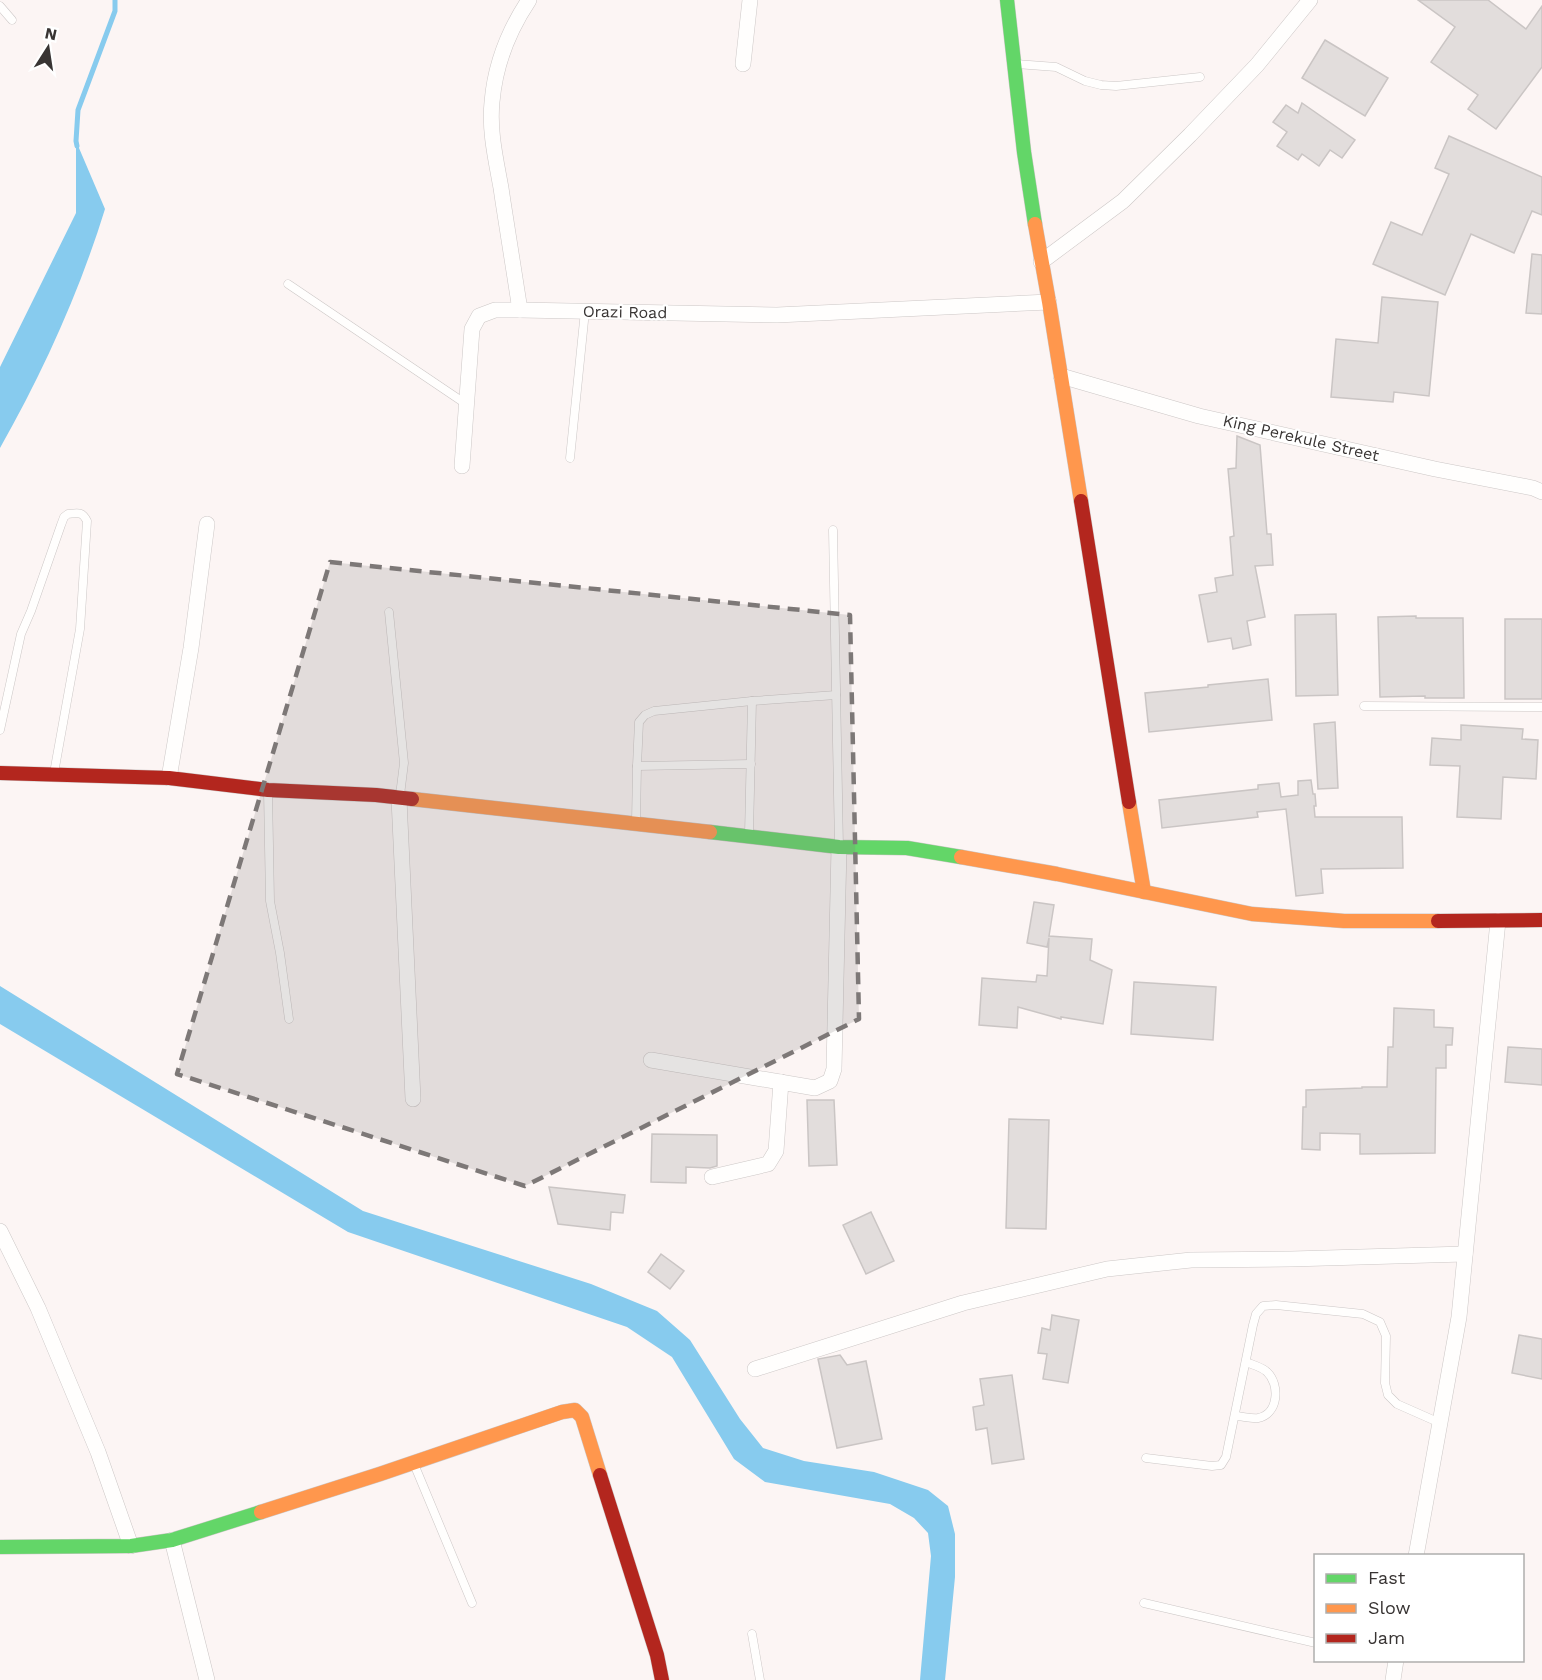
<svg xmlns="http://www.w3.org/2000/svg" width="1542" height="1680" font-family="'Work Sans',sans-serif">
<style>
.water{fill:#87cbee}
.lines{fill:none;stroke-linecap:round;stroke-linejoin:round}
.stream{stroke:#87cbee;stroke-width:5}
.building{fill:#e2dddc;stroke:#cac5c4;stroke-width:1.5}
.lane-casing{stroke:#ccc7c6;stroke-width:9}
.street-casing{stroke:#ccc7c6;stroke-width:16}
.fast-casing{stroke:#ccc7c6;stroke-width:15}
.slow-casing{stroke:#ccc7c6;stroke-width:15}
.jam-casing{stroke:#ccc7c6;stroke-width:15}
.lane{stroke:#fffefd;stroke-width:8}
.street{stroke:#fffefd;stroke-width:15}
.fast{stroke:#63d668;stroke-width:14}
.slow{stroke:#ff974d;stroke-width:14}
.jam{stroke:#b3261e;stroke-width:14}
.marked{fill:#7d7877;fill-opacity:0.2;stroke:#7d7877;stroke-width:4.5;stroke-dasharray:12 8;stroke-linejoin:round}
.labels{text-anchor:middle;dominant-baseline:central;stroke-width:4.5;stroke-linejoin:round;paint-order:stroke}
.street-label{font-size:16px;fill:#383433;stroke:#fff}
</style>
<rect width="100%" height="100%" fill="#fcf5f4"/>
<g class="water">
<path d="M76 141 105 209C79 293 43 372 0 448V367L76 213Z"/>
<path d="M0 986 363 1211 591 1284 657 1311 690 1340 740 1419 763 1448 804 1461 874 1472 928 1490 948 1506 955 1534V1577L945 1680H920L931 1556 928 1533 914 1518 890 1504 765 1482 734 1459 672 1357 627 1327 348 1232 0 1024Z"/>
</g>
<g class="lines">
<path class="stream" d="M77 146 76 141 78 110 115 11V0"/>
</g>
<g class="building">
<path d="M1418 0H1488L1526 29 1542 6V67L1496 129 1468 109 1478 95 1431 62 1455 27Z"/>
<path d="M1325 40 1388 78 1365 116 1302 78Z"/>
<path d="M1302 103 1355 140 1342 158 1330 150 1319 166 1302 154 1298 160 1277 146 1287 132 1273 122 1286 105 1298 113Z"/>
<path d="M1449 136 1542 177V215L1532 211 1514 253 1471 234 1445 295 1373 264 1391 222 1422 235 1449 174 1435 168Z"/>
<path d="M1532 254 1542 255V314L1526 313Z"/>
<path d="M1382 297 1438 302 1429 396 1394 392 1393 402 1331 397 1336 339 1378 343Z"/>
<path d="M1237 436 1260 445 1267 534H1271L1273 565 1255 566 1265 617 1247 621 1251 645 1233 649 1231 638 1208 642 1199 595 1217 592 1215 578 1233 575 1230 537 1234 536 1228 469 1236 468Z"/>
<path d="M1336 614 1338 695 1296 696 1295 615Z"/>
<path d="M1416 616V618H1463L1464 698H1425V696L1380 697 1378 617Z"/>
<rect x="1505" y="619" width="37" height="80"/>
<path d="M1268 679 1272 720 1149 732 1145 693 1208 687V685Z"/>
<path d="M1335 722 1338 788 1318 789 1314 724Z"/>
<path d="M1461 725 1523 729 1522 739 1538 740 1536 779 1503 777 1501 819 1457 817 1460 766 1430 765 1432 738 1461 740Z"/>
<path d="M1311 780 1313 794H1315L1316 806H1314L1315 817H1402L1403 868 1321 869 1323 893 1296 896 1286 809 1257 812 1258 817 1162 828 1159 800 1258 789V785L1279 783 1281 797 1298 795V781Z"/>
<path d="M1034 902 1054 905 1049 936 1092 939 1090 960 1112 970 1103 1024 1061 1017V1019L1018 1007 1017 1028 979 1025 982 978 1036 982 1037 975 1047 976 1049 938 1047 947 1027 943Z"/>
<path d="M1134 982 1216 987 1213 1040 1131 1034Z"/>
<path d="M1394 1008 1434 1010V1027L1453 1028 1452 1045H1446V1068H1436L1435 1153 1360 1154V1134L1320 1133V1150L1302 1149 1303 1107H1306V1090L1362 1088V1087H1387L1388 1047H1393Z"/>
<path d="M1508 1047 1542 1049V1085L1505 1082Z"/>
<path d="M807 1100H834L837 1165 809 1166Z"/>
<path d="M1009 1119 1049 1120 1046 1229 1006 1228Z"/>
<path d="M652 1134 717 1135V1166L710 1168 686 1167V1183L651 1182Z"/>
<path d="M549 1187 625 1195 623 1213 611 1212 610 1230 558 1224Z"/>
<path d="M871 1212 894 1261 866 1274 843 1225Z"/>
<path d="M661 1254 684 1271 670 1289 648 1272Z"/>
<path d="M1052 1315 1079 1320 1068 1383 1043 1379 1047 1354 1038 1353 1042 1328 1050 1330Z"/>
<path d="M1519 1335 1542 1339V1379L1512 1373Z"/>
<path d="M840 1355 847 1365 866 1361 882 1439 837 1448 818 1359Z"/>
<path d="M1012 1375 1024 1459 992 1464 987 1428 976 1430 973 1407 984 1405 980 1379Z"/>
</g>
<g class="lines">
<defs>
<g id="lane">
<path d="M0 6 12 20"/>
<path d="M1016 64 1056 67 1085 81 1101 85 1116 86 1200 77"/>
<path d="M288 284 466 404"/>
<path d="M570 458 585 311"/>
<path d="M833 530 839 847"/>
<path d="M389 612 404 763 400 795"/>
<path d="M1364 706 1542 707"/>
<path d="M0 730 21 634 31 611 61 525 64 517 68 514C78 513 82 511 87 521L80 629 54 773"/>
<path d="M637 766 751 764"/>
<path d="M268 791 270 901 280 953 289 1019"/>
<path d="M636 822 637 766 639 722 645 715 654 711 752 701 836 695"/>
<path d="M749 834 752 701"/>
<path d="M1235 1416C1242 1416 1251 1419 1258 1418 1279 1414 1280 1384 1267 1372 1262 1367 1253 1365 1246 1362"/>
<path d="M1146 1458 1212 1466 1221 1465 1226 1457 1253 1325 1256 1314 1263 1306 1276 1305 1363 1314 1380 1322 1386 1336 1385 1383 1388 1395 1397 1404 1440 1423"/>
<path d="M414 1464 472 1603"/>
<path d="M1144 1603 1316 1643"/>
<path d="M752 1634 760 1680"/>
</g>
<g id="street">
<path d="M529 0C509 30 495 66 492 102 489 131 496 160 501 188 507 229 514 270 520 310L777 315 1049 302"/>
<path d="M743 64 750 0"/>
<path d="M1041 262 1123 201 1190 135 1257 65 1310 0"/>
<path d="M1061 376 1199 416 1435 469 1533 488 1542 492"/>
<path d="M462 466 472 329 479 316 495 310H520"/>
<path d="M169 778 191 648 207 524"/>
<path d="M399 799 413 1099"/>
<path d="M651 1060 815 1088 830 1081 834 1069 839 847"/>
<path d="M712 1177 768 1164 776 1151 781 1082"/>
<path d="M0 1231 38 1308 98 1452 131 1546"/>
<path d="M755 1369 963 1303 1107 1269 1191 1260 1291 1259 1465 1254"/>
<path d="M172 1540 207 1680"/>
<path d="M1416 1556 1459 1317 1498 921"/>
<path d="M1393 1680 1396 1660"/>
</g>
<g id="fast">
<path d="M1007 0 1024 152 1035 224"/>
<path d="M710 832 839 847 907 848 961 857"/>
<path d="M0 1547 131 1546 172 1540 261 1512"/>
</g>
<g id="slow">
<path d="M1035 224 1049 302 1081 501"/>
<path d="M412 799 710 832"/>
<path d="M1129 802 1144 892"/>
<path d="M961 857 1057 874 1252 914 1344 921H1438"/>
<path d="M261 1512 380 1474 562 1412 575 1410 582 1417 600 1475"/>
</g>
<g id="jam">
<path d="M1081 501 1129 802"/>
<path d="M0 773 169 778 268 790 376 795 412 799"/>
<path d="M1438 921 1542 920"/>
<path d="M600 1475 657 1655 662 1680"/>
</g>
</defs>
<use href="#lane" class="lane-casing"/>
<use href="#street" class="street-casing"/>
<use href="#fast" class="fast-casing"/>
<use href="#slow" class="slow-casing"/>
<use href="#jam" class="jam-casing"/>
<use href="#lane" class="lane"/>
<use href="#street" class="street"/>
<use href="#fast" class="fast"/>
<use href="#slow" class="slow"/>
<use href="#jam" class="jam"/>
</g>
<path class="marked" d="M330 562 850 615 859 1019 525 1186 177 1074Z"/>
<g class="labels">
<g class="street-label">
<text transform="translate(625 312) rotate(1)">Orazi Road</text>
<text transform="translate(1301 438) rotate(13)">King Perekule Street</text>
</g>
</g>
<rect x="1314" y="1554" width="210" height="108" fill="#ffffff" stroke="#afaead" stroke-width="1.5"/>
<rect x="1326" y="1574" width="30" height="9" fill="#63d668" stroke="#afaead" stroke-width="1.5"/>
<text x="1368" y="1584" font-size="18" fill="#383433">Fast</text>
<rect x="1326" y="1604" width="30" height="9" fill="#ff974d" stroke="#afaead" stroke-width="1.5"/>
<text x="1368" y="1614" font-size="18" fill="#383433">Slow</text>
<rect x="1326" y="1634" width="30" height="9" fill="#b3261e" stroke="#afaead" stroke-width="1.5"/>
<text x="1368" y="1644" font-size="18" fill="#383433">Jam</text>
<g transform="translate(48 48) rotate(12)" stroke="#ffffff" stroke-width="4.5" paint-order="stroke">
<path d="M0-4.5L10 22L0 15L-10 22Z" fill="#383433"/>
<text y="-9" font-size="16" font-weight="bold" text-anchor="middle" fill="#383433">N</text>
</g>
</svg>
